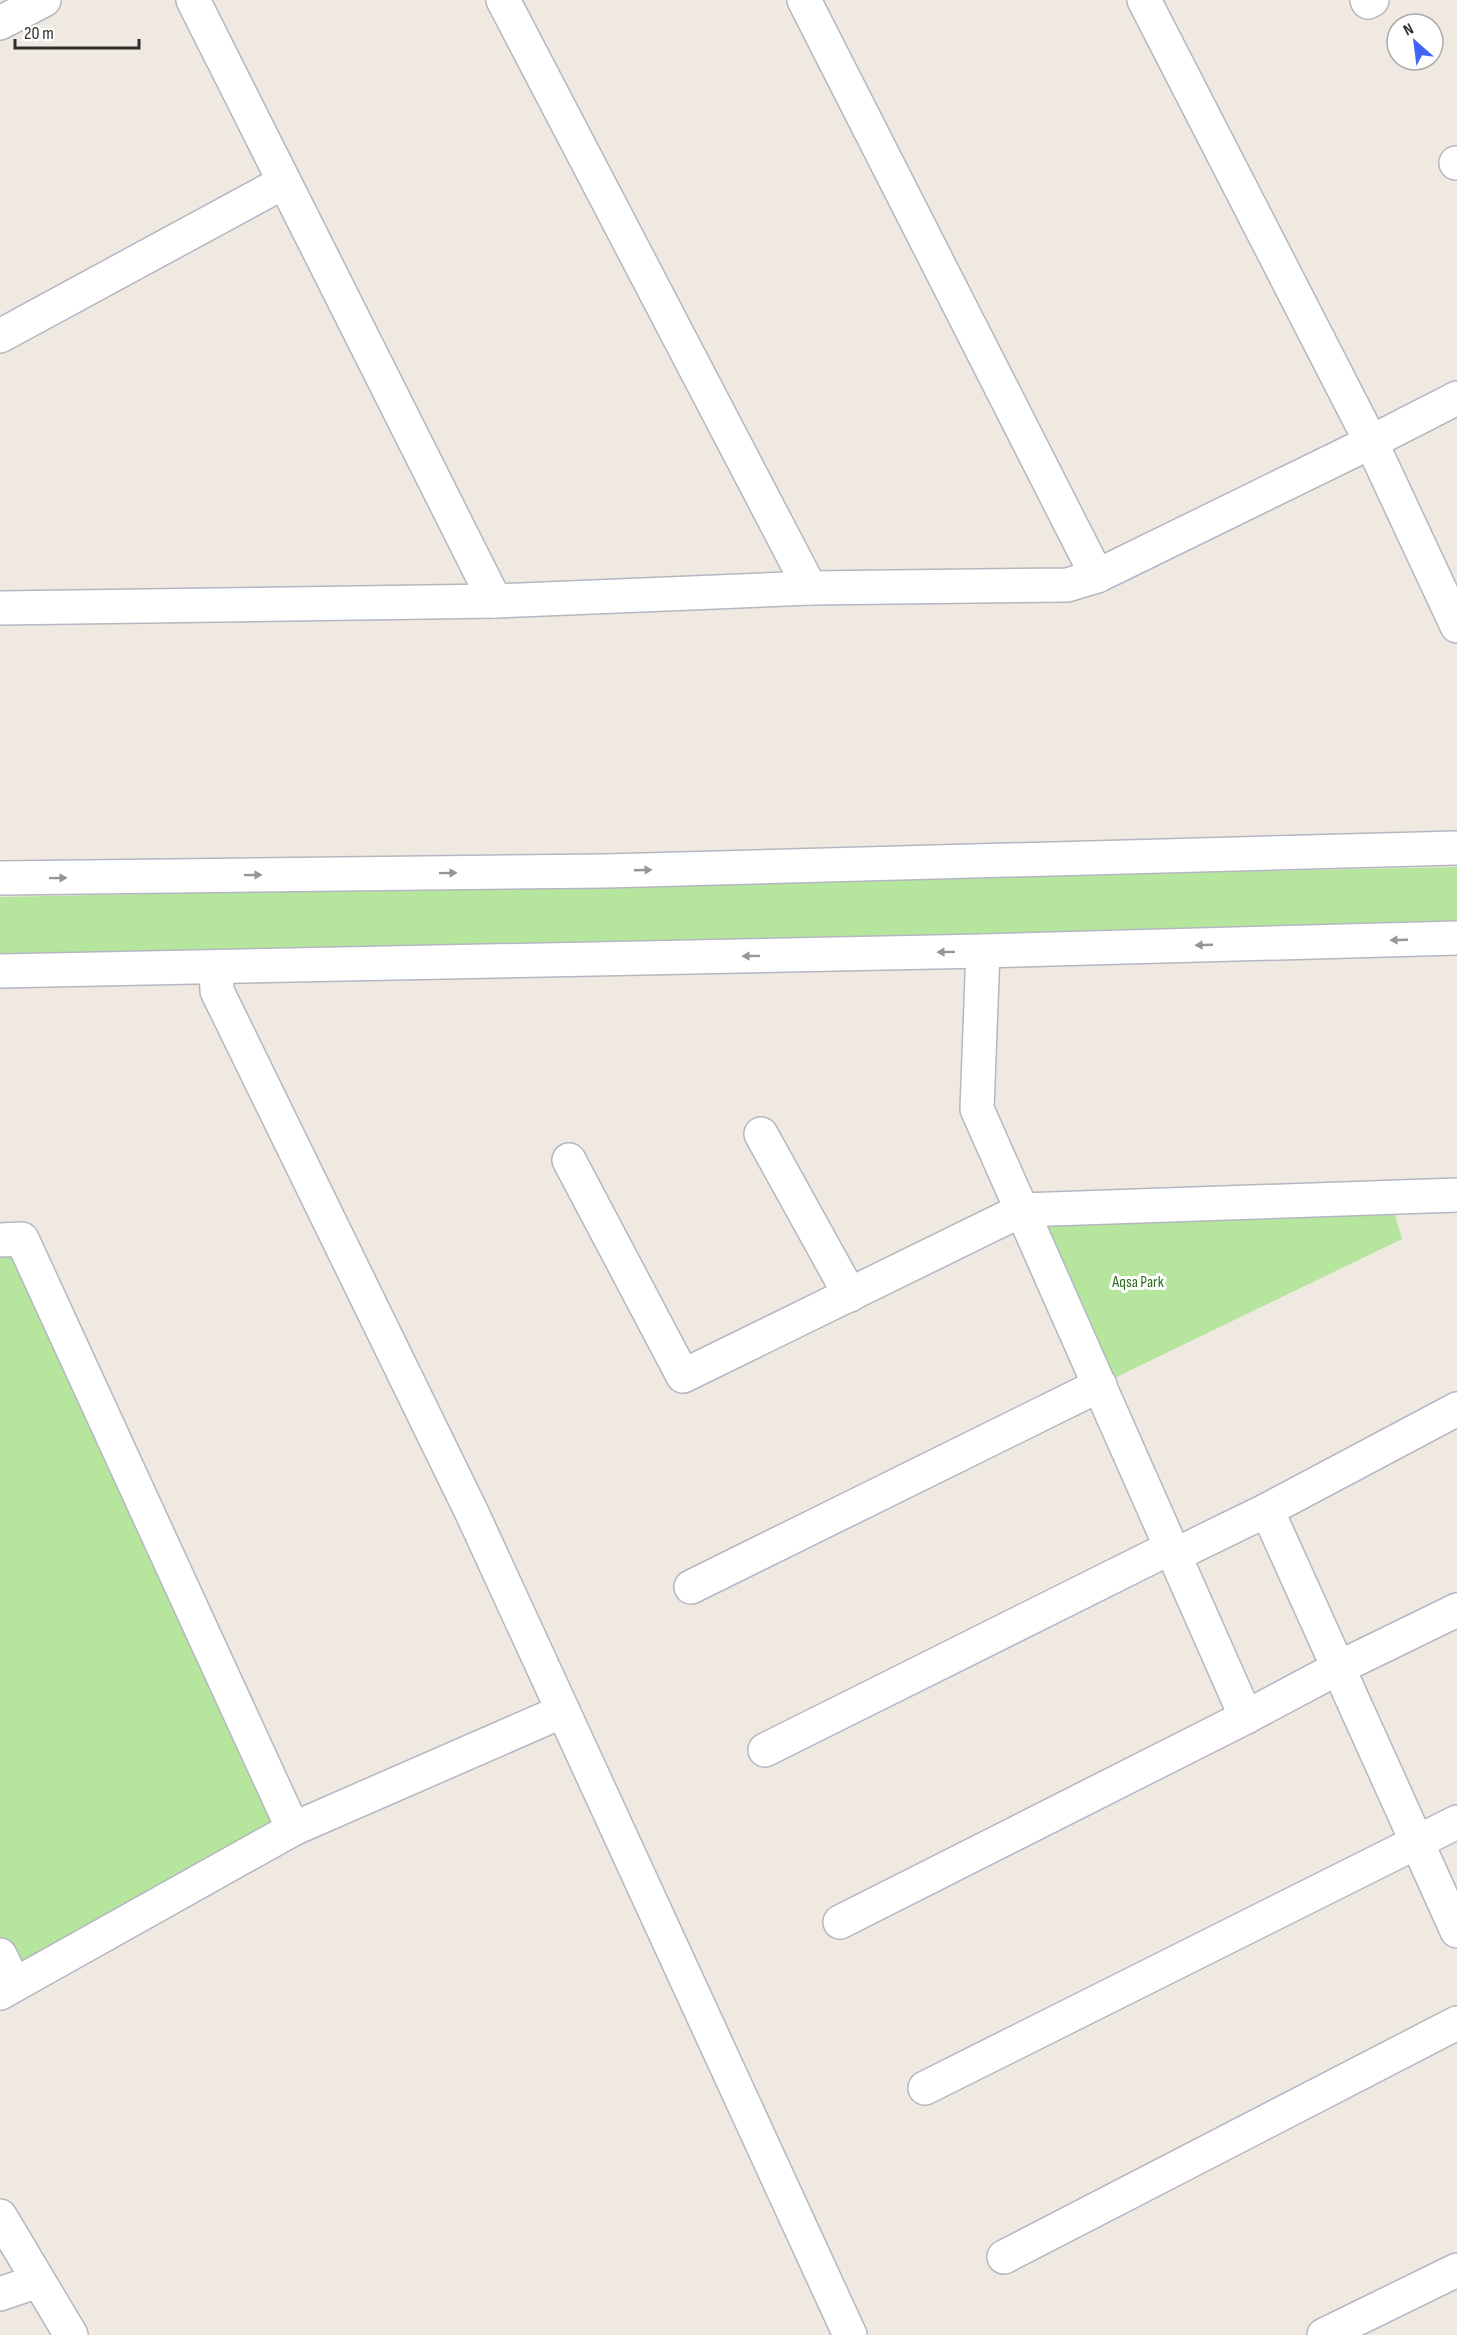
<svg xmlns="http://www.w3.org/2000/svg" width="1457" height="2335" font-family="'Sofia Sans Condensed',sans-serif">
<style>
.green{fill:#b6e59e}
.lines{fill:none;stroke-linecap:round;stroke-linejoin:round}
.minor-casing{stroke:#b4b7c1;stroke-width:36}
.minor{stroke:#fff;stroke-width:33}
.oneway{fill:#969696}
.labels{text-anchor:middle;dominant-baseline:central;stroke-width:6;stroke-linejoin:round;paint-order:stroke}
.park-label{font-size:16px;fill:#2c6e1b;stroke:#fff}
</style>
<rect width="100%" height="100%" fill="#efe9e1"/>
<g class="green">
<path d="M1457 867V925L0 955V897Z"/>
<path d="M1390 1198 1402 1239 1100 1385 1022 1211Z"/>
<path d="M22 1239 293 1829 14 1984 0 1955V1240Z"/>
</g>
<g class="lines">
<defs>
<g id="minor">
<path d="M193 0 495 601"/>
<path d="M503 0 810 588"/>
<path d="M804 0 1097 576"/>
<path d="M1144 0 1371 442 1457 626"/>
<path d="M1367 0 1368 2 1372 0"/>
<path d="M0 23 44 0"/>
<path d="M1456 163H1457"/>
<path d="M0 336 284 182"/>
<path d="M0 608 495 601 810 588 1067 585 1097 576 1371 442 1457 398"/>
<path d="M0 878 605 871 1457 848"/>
<path d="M983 951 977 1109 1246 1717 1338 1668 1457 1610"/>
<path d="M216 967 217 991 472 1513 850 2335"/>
<path d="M0 971 983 951 1457 938"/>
<path d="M761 1134 850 1295"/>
<path d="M569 1160 683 1376 1022 1210 1457 1195"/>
<path d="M0 1240 22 1239 293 1829"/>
<path d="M1267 1510 1457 1409"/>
<path d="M1175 1555 1267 1510 1457 1931"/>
<path d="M691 1587 1100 1385"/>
<path d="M765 1750 1172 1547"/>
<path d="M840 1922 1246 1717"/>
<path d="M0 1955 14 1984"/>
<path d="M0 1993 293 1829 563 1711"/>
<path d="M925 2088 1457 1822"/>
<path d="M0 2216 71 2335"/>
<path d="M1004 2257 1457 2023"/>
<path d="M0 2294 38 2281"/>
<path d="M1324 2335 1457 2270"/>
</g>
</defs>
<use href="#minor" class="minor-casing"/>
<use href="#minor" class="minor"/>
</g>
<defs><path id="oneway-solid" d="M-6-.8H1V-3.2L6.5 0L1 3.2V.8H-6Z" transform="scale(1.5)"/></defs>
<g class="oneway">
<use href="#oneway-solid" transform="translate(643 870) rotate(-2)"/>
<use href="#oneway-solid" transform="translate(448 873) rotate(-1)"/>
<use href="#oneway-solid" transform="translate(253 875) rotate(-1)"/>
<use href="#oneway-solid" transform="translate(58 878) rotate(-1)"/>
<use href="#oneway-solid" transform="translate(1399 940) rotate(178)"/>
<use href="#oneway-solid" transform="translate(1204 945) rotate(178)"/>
<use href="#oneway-solid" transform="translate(946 952) rotate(179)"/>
<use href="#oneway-solid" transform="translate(751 956) rotate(179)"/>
</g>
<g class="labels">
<g class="park-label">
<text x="1138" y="1282">Aqsa Park</text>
</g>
</g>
<g transform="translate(1415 42) rotate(332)"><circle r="28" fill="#ffffff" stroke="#ababab" stroke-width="1.5"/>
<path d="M0-4.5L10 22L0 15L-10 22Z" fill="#4264fb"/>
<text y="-9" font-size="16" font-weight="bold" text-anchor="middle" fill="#2e2e2e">N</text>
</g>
<path d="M15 39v9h124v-9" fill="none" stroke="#2e2e2e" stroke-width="3"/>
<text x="24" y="39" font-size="18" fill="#2e2e2e" stroke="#ffffff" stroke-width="4.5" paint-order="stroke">20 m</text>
</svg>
